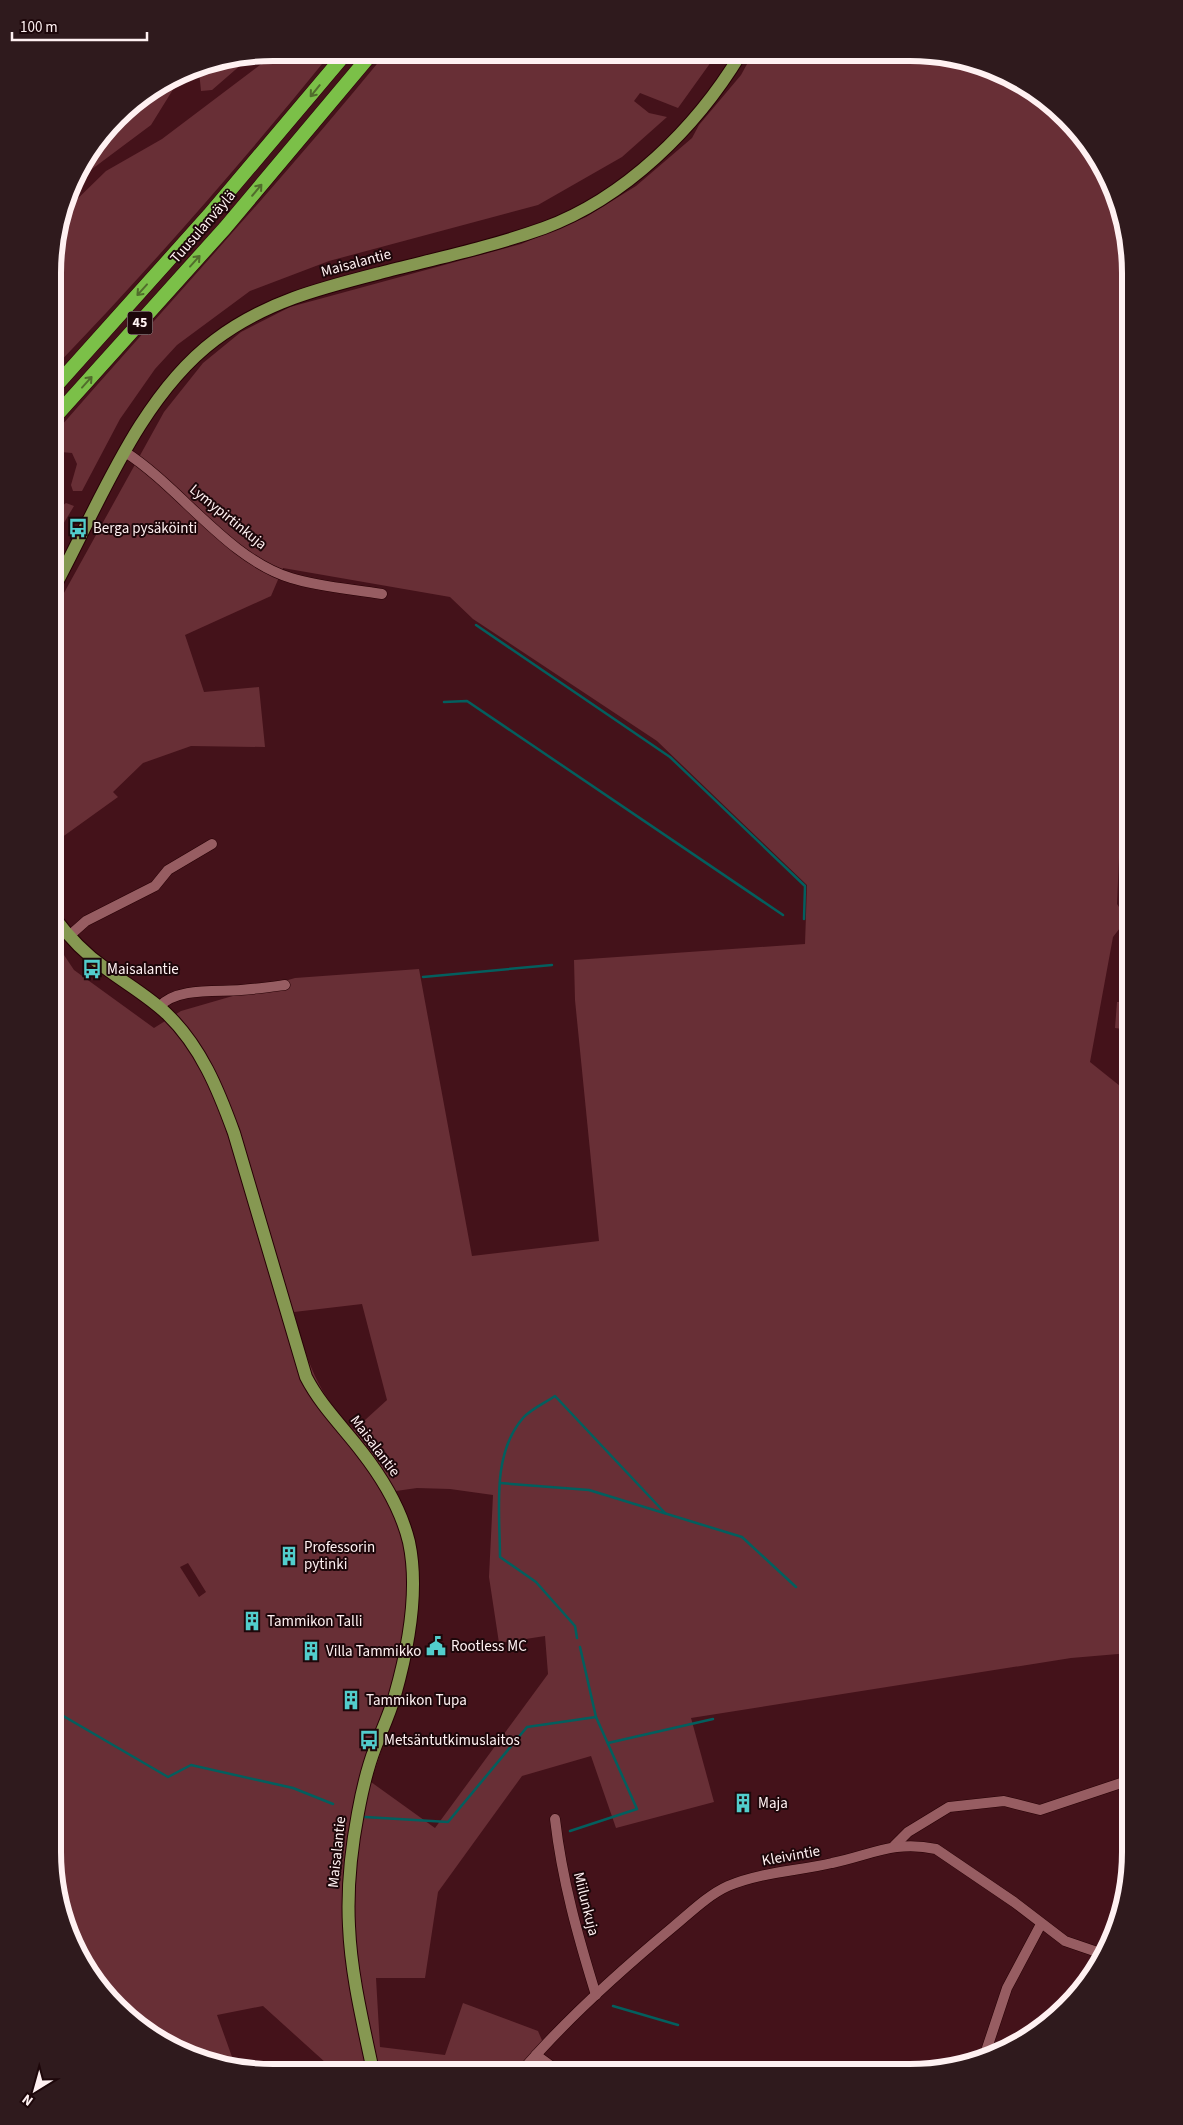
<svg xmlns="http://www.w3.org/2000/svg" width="1183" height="2125" font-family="'Source Sans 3',sans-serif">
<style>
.green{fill:#682f36;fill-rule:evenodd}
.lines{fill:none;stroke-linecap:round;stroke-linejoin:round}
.stream{stroke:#035f5e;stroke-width:2.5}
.minor-casing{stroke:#270005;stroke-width:11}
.major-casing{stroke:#270005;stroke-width:14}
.highway-casing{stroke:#270005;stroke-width:15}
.minor{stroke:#975d62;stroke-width:10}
.major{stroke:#869852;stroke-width:12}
.highway{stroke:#7bc048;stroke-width:14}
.oneway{stroke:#516d2c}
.labels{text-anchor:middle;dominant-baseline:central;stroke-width:4;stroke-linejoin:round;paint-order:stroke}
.shield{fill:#1d070a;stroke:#bbabac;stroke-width:1}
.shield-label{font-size:14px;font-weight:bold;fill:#fff1f2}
.street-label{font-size:15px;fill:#fff1f2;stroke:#1d070a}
.poi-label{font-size:15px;fill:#fff1f2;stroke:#1d070a;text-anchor:start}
.rim{fill:none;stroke:#fff1f2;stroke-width:6}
</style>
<rect width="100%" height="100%" fill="#44121a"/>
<g class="green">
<path d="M276 53H331C243 162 151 267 54 368V245L65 211 106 171 162 139Z"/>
<path d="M386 53 716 55 678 108 640 93 634 101 649 113 667 117 622 157 538 205 329 261 250 291 177 345 155 369 120 419 82 491H73L71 485 77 464 72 453 61 452 54 466V434C165 307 279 184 386 53Z"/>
<path d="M752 55 952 57 1007 75 1055 107 1093 150 1119 202 1130 273V766H1123L1117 904 1127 919 1113 937 1090 1062 1130 1094V1653L1071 1658 691 1718 714 1802 616 1828 591 1756 522 1776 438 1892 425 1978H376L380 2047 445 2055 463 2003 538 2031 544 2045 521 2071H345L326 2063 263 2006 217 2015 236 2068 176 2050 128 2018 90 1975 64 1923 53 1852 54 940 74 970 154 1028 181 1011 295 978 419 969 472 1256 599 1241 575 1000 574 960 805 944 807 885 657 741 473 619 450 597 283 568 271 596 185 635 204 692 259 687 265 747 191 746 143 763 113 792 118 797 54 843V611L164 412 203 363 241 332 290 307 521 244 586 217 636 186 692 138 699 125 741 75ZM362 1304 387 1400 354 1430C318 1395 306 1360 294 1312ZM417 1488 450 1489 493 1495 489 1577 499 1643 545 1636 548 1674 435 1828 371 1782 400 1693 412 1536 396 1491ZM188 1563 206 1592 199 1597 180 1567Z"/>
<path d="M250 57 212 90 201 91 199 71 182 75 151 125 80 178 71 189 75 175 128 107 189 69Z"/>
<path d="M66 503 74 506 59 531 54 535V512Z"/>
<path d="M1117 1002H1130V1030L1115 1028Z"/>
</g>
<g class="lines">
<g class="stream">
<path d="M476 625 670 757 805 886 804 919"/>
<path d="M444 702 467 701 783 915"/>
<path d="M423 977 552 965"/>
<path d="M500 1483 589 1490 742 1537 796 1587"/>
<path d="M577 1638 575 1626 536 1582 500 1557C500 1512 491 1455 523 1418 531 1409 545 1403 555 1396L665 1513"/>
<path d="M53 1710 168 1777 191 1765 293 1788 333 1804"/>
<path d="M608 1743 713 1719"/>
<path d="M365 1817 448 1822 527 1727 596 1717"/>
<path d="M570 1831 637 1809 596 1717 580 1647"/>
<path d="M613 2006 678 2025"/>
</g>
<defs>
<g id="minor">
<path d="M125 452C180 487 228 559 291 578 320 587 352 589 382 594"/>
<path d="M69 936 86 921 155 886 168 870 212 844"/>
<path d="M159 1007C176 987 217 992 241 990 256 989 270 987 285 985"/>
<path d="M555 1819C562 1880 578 1937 596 1995"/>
<path d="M894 1846 908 1832 949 1807 1004 1801 1040 1810 1130 1780"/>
<path d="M536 2055 558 2071"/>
<path d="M983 2060 1007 1988 1041 1924"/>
<path d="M522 2071C567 2018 620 1971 673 1927 690 1913 708 1895 728 1886 761 1872 798 1871 832 1863 871 1855 894 1840 936 1849L1014 1902 1065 1941 1103 1954"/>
</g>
<g id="major">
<path d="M54 588C99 505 139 397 215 340 265 302 321 288 380 273 434 259 491 247 544 228 625 198 696 128 740 55"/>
<path d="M54 917C68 936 85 954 105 968 125 983 148 996 167 1014 201 1047 218 1089 234 1133L306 1377C321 1406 343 1427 362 1452 383 1479 401 1509 409 1542 419 1589 408 1649 395 1695 390 1713 382 1730 375 1748 367 1769 362 1791 358 1813 351 1850 347 1888 349 1926 351 1975 363 2023 373 2071"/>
</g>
<g id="highway">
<path d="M54 388 209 215 346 53"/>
<path d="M54 418 225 228 372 53"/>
</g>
</defs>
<use href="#minor" class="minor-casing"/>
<use href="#major" class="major-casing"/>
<use href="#highway" class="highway-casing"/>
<use href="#minor" class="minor"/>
<use href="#major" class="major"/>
<use href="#highway" class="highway"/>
</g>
<defs><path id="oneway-shaft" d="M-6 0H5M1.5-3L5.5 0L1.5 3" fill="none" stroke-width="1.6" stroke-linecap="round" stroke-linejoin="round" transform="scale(1.25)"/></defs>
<g class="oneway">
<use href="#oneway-shaft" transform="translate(315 91) rotate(129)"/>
<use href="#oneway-shaft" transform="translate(257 190) rotate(-50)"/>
<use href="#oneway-shaft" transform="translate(195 261) rotate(-48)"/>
<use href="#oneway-shaft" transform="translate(142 290) rotate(132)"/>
<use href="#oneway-shaft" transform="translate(87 382) rotate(-48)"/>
</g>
<defs>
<symbol id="bus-bare" viewBox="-9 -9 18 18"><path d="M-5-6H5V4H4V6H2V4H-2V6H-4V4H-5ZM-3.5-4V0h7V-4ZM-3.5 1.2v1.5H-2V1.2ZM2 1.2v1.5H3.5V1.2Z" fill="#52cdcc" stroke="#1d070a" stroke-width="2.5" paint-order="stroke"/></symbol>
<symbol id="building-bare" viewBox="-9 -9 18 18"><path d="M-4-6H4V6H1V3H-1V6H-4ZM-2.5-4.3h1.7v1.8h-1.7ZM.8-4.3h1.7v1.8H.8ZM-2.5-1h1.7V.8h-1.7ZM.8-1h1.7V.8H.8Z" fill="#52cdcc" stroke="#1d070a" stroke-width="2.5" paint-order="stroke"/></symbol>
<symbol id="civic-bare" viewBox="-9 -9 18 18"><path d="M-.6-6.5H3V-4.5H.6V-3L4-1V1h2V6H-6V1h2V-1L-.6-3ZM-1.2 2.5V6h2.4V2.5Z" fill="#52cdcc" stroke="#1d070a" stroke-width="2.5" paint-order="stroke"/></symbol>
</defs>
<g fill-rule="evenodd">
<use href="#bus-bare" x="64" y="514" width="28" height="28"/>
<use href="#bus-bare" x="78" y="955" width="28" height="28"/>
<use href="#building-bare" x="275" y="1542" width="28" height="28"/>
<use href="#building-bare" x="238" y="1607" width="28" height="28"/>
<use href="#civic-bare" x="422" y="1632" width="28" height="28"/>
<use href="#building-bare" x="297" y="1637" width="28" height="28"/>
<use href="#building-bare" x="337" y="1686" width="28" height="28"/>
<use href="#bus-bare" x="355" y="1726" width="28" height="28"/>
<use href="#building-bare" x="729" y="1789" width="28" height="28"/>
</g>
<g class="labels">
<rect class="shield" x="127.5" y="311.5" width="25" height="23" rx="4"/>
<g class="shield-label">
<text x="140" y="323">45</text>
</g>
<g class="street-label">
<text transform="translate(203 227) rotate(-49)">Tuusulanväylä</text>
<text transform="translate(356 263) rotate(-15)">Maisalantie</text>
<text transform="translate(228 517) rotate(39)">Lymypirtinkuja</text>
<text transform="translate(375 1446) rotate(53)">Maisalantie</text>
<text transform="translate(337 1852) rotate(-84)">Maisalantie</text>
<text transform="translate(791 1856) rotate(-10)">Kleivintie</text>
<text transform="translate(586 1904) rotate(76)">Miilunkuja</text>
</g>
<g class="poi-label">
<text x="93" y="528">Berga pysäköinti</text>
<text x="107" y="969">Maisalantie</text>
<text x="304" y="1547">Professorin<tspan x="304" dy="17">pytinki</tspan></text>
<text x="267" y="1621">Tammikon Talli</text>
<text x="451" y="1646">Rootless MC</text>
<text x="326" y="1651">Villa Tammikko</text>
<text x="366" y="1700">Tammikon Tupa</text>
<text x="384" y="1740">Metsäntutkimuslaitos</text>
<text x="758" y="1803">Maja</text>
</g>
</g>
<path d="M0 0H1183V2125H0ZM273 61H910A212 212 0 0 1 1122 273V1852A212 212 0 0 1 910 2064H273A212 212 0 0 1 61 1852V273A212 212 0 0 1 273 61Z" fill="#2f1a1d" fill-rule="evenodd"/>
<path class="rim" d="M273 61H910A212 212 0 0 1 1122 273V1852A212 212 0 0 1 910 2064H273A212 212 0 0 1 61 1852V273A212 212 0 0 1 273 61Z"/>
<g transform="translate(35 2090) rotate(217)" stroke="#1d070a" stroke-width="4" paint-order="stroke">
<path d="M0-4L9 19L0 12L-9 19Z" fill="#fff1f2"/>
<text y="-8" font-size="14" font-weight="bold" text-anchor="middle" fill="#fff1f2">N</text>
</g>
<path d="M12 32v8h135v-8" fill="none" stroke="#fff1f2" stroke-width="2.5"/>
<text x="20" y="32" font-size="15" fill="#fff1f2" stroke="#1d070a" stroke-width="4" paint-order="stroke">100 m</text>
</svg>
